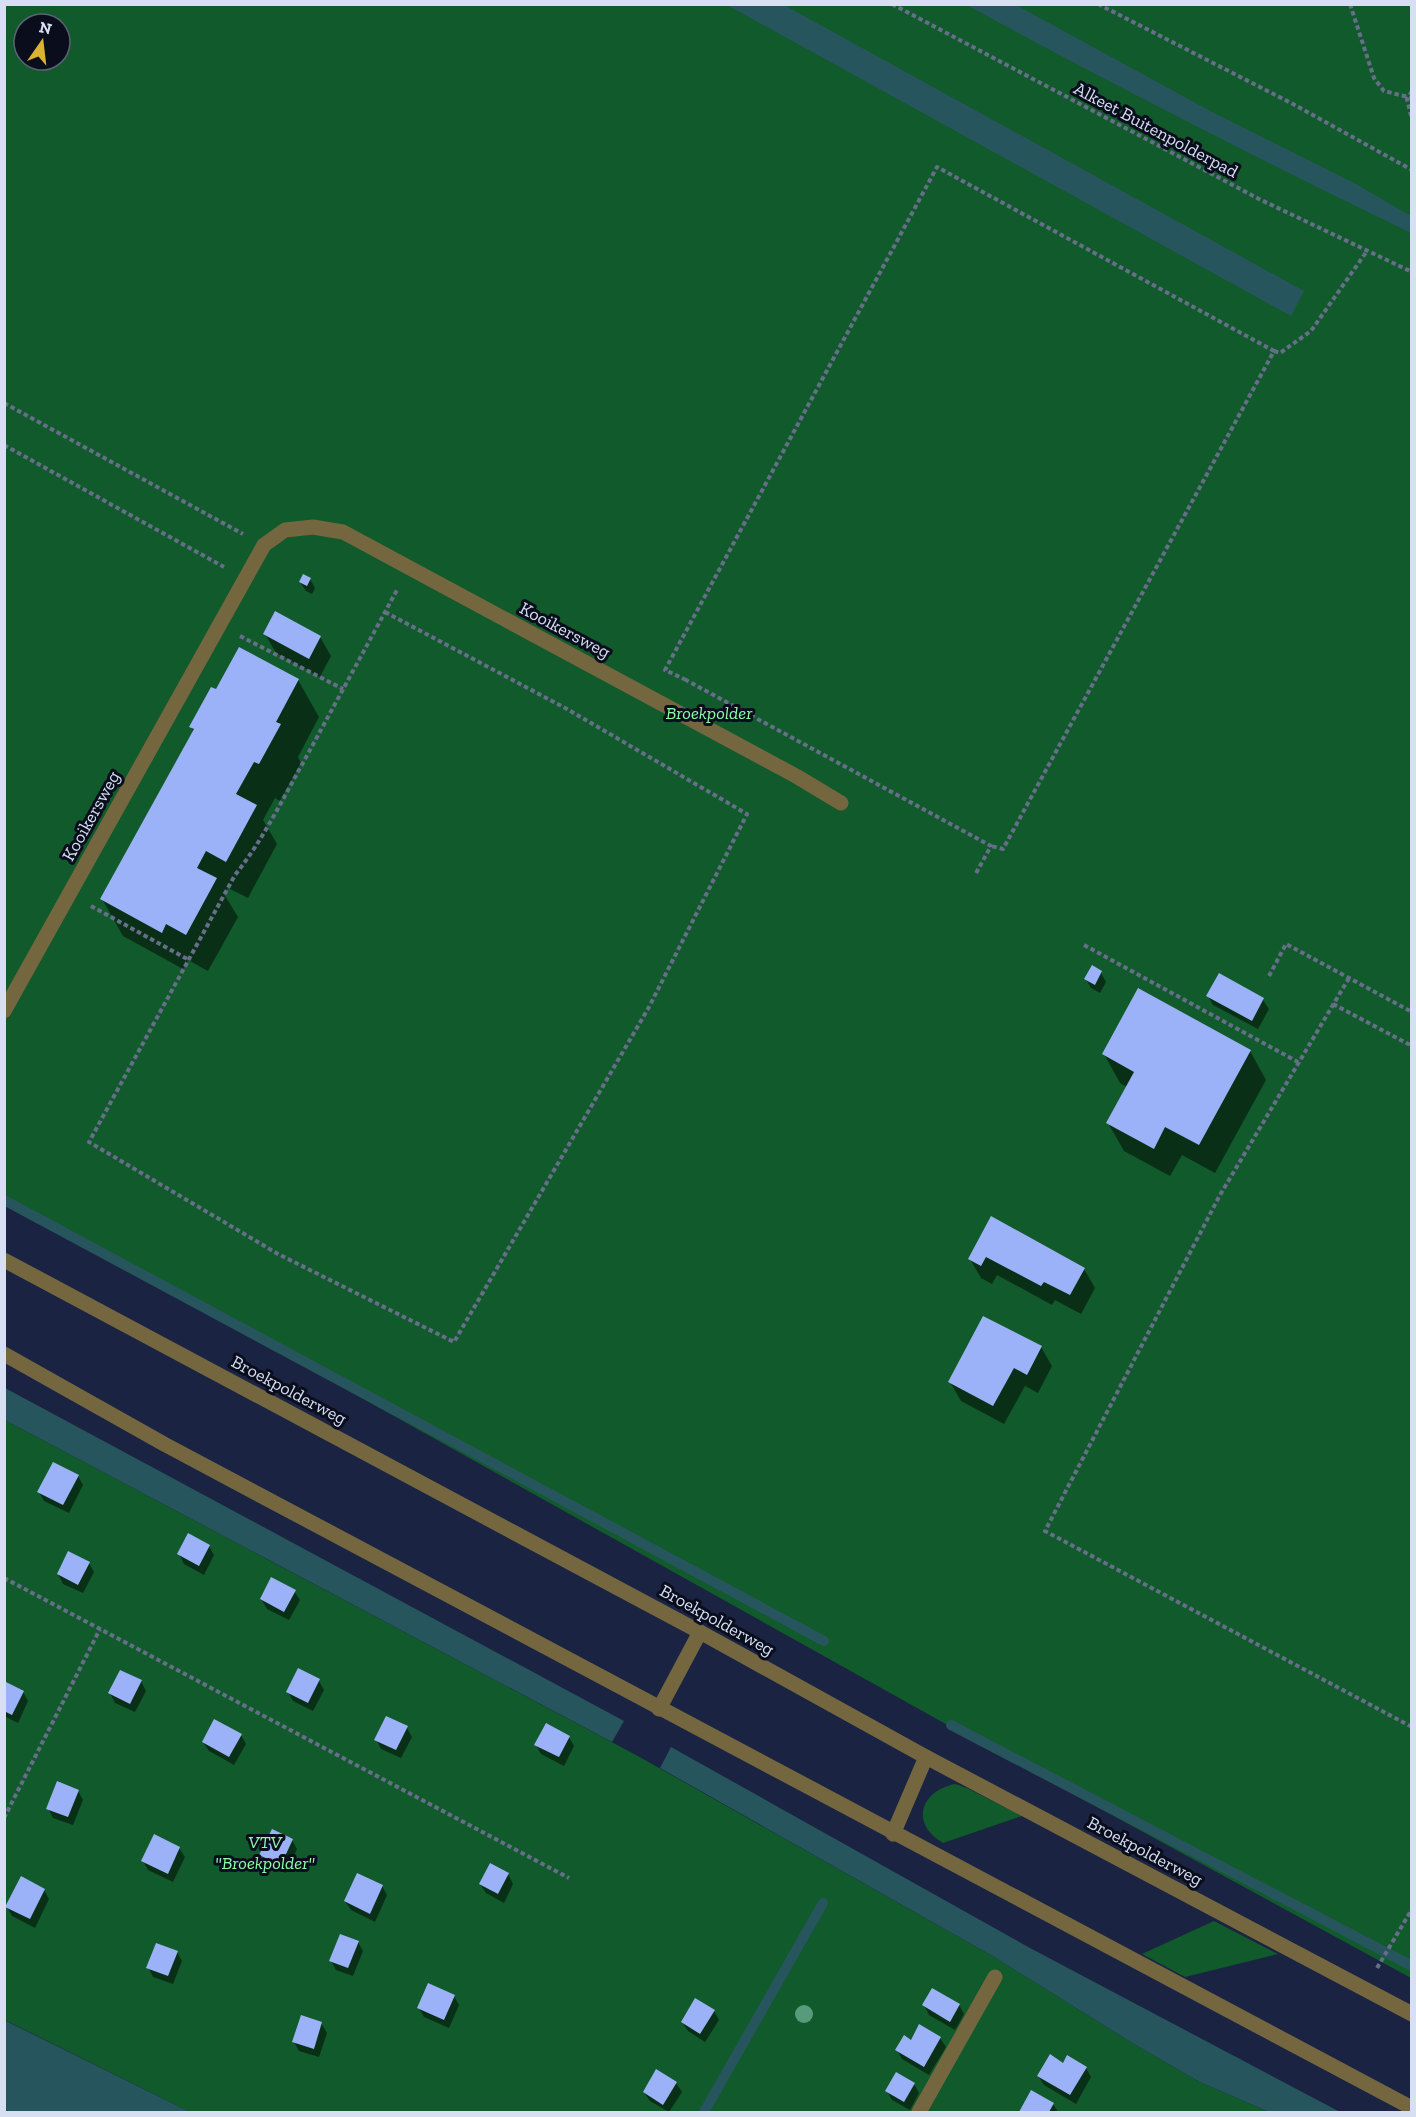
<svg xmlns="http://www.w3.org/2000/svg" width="1416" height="2117" font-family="'Zilla Slab',serif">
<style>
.green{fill:#115a2b;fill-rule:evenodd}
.water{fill:#27555d}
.shadow{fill:#0007}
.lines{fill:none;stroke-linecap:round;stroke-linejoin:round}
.stream{stroke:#27555d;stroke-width:10}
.building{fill:#9cb2f8}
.path{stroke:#666e89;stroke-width:4;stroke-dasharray:4.5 3;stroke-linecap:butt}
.lane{stroke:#74663f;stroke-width:15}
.street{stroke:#74663f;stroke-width:15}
.tree{fill:#589b7a}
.labels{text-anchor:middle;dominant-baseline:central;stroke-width:6;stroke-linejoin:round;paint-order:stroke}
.street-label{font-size:18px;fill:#d7dff3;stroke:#0a0e1c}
.park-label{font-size:18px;font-style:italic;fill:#8afea8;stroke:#0a0e1c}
</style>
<rect width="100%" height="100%" fill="#1b2342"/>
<g class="green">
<path d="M5 5H1411V1978L978 1742 5 1199ZM24 24H60V60H24Z"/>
<path d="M5 1420 636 1755 996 1958 1134 2044 1200 2082 1269 2112H190L5 2020Z"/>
<path d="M955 1784 967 1788 1022 1816 943 1843C910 1824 920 1791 955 1784Z"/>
<path d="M1214 1921 1278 1954 1185 1977 1142 1954Z"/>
</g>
<g class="water">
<path d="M727 5H784L1304 291 1291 316Z"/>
<path d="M967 5H1016L1214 113 1356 184 1411 216V233C1261 160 1113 85 967 5Z"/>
<path d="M5 1388 624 1721 612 1742 5 1420Z"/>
<path d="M671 1747 1030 1948 1340 2112H1269L1200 2082 1134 2044 996 1958 660 1768Z"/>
<path d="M4 2020 190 2112H10L5 2110Z"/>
</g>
<g class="shadow">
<path d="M310 579 315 588 312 594 306 591 300 582Z"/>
<path d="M265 634 320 637 331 656 320 677 276 653Z"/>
<path d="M298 680 319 717 298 757 301 763 280 801 275 798 263 820 277 844 248 898 228 888 224 894 238 917 208 971 188 960 183 969 123 936 102 899 194 732 191 727 217 691Z"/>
<path d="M1101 973 1106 982 1100 993 1091 988 1086 979Z"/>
<path d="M1219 975 1263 1000 1269 1009 1258 1029 1213 1005 1208 996Z"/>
<path d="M1250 1051 1266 1080 1215 1173 1182 1155 1170 1176 1124 1151 1108 1123 1127 1087 1120 1083 1104 1054Z"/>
<path d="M992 1218 1084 1269 1095 1288 1081 1314 1055 1300 1052 1305 997 1275 992 1284 981 1278 970 1259Z"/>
<path d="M1041 1347 1052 1366 1038 1393 1025 1386 1004 1424 961 1401 950 1382Z"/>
<path d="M78 1476 83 1485 69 1513 44 1501 39 1492Z"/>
<path d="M209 1546 214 1555 204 1575 184 1564 179 1554Z"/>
<path d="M89 1563 94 1572 83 1593 63 1584 58 1574Z"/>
<path d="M294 1591 300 1600 289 1620 267 1609 261 1599Z"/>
<path d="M141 1681 146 1691 135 1712 115 1703 110 1693Z"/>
<path d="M319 1681 324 1690 313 1711 293 1701 288 1692Z"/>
<path d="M4 1683 23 1692 28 1701 18 1723 4 1716Z"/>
<path d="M407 1728 412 1737 401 1758 381 1749 376 1739Z"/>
<path d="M241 1735 246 1744 234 1765 209 1751 203 1742Z"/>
<path d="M569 1737 574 1746 564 1766 541 1754 536 1745Z"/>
<path d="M78 1791 83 1800 73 1825 53 1818 48 1808Z"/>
<path d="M292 1840 297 1849 286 1873 266 1864 261 1854Z"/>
<path d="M179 1848 185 1857 173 1882 148 1870 143 1861Z"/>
<path d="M508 1874 513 1884 504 1903 486 1893 480 1884Z"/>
<path d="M382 1886 387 1895 375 1922 351 1910 345 1901Z"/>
<path d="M44 1890 49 1899 35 1928 12 1916 7 1907Z"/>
<path d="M358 1942 363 1951 353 1976 336 1970 331 1961Z"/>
<path d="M177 1952 182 1961 173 1984 153 1977 148 1967Z"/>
<path d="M454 1996 459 2005 449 2028 424 2017 418 2007Z"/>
<path d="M924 2005H959L964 2014 955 2030 929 2015Z"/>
<path d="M714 2011 719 2020 705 2042 688 2031 682 2022Z"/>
<path d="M321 2023 327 2033 319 2057 299 2051 294 2042Z"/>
<path d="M920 2026 940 2038 946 2047 929 2075 902 2059 897 2050 911 2042Z"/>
<path d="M1064 2065 1086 2068 1091 2077 1076 2104 1044 2085 1038 2076Z"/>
<path d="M657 2071 676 2083 682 2092 669 2112 650 2101 644 2092Z"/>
<path d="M914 2084 919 2093 910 2110 892 2100 887 2091Z"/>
<path d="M1032 2093 1053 2104 1058 2112H1020Z"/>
</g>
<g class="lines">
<g class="stream">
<path d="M4 1200 824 1641"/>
<path d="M951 1725 1412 1966"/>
<path d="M704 2112 823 1903"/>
</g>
</g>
<g class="building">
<path d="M303 574 311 578 307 586 299 582Z"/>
<path d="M275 611 321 636 309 659 263 634Z"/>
<path d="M239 647 299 679 276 722 281 724 259 764 254 762 236 794 257 805 226 862 206 851 197 868 217 878 186 935 166 924 162 933 100 899 194 729 189 727 211 687 216 689Z"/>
<path d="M1092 965 1102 971 1095 985 1084 979Z"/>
<path d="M1219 973 1264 998 1252 1021 1206 996Z"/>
<path d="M1138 988 1251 1050 1199 1145 1165 1127 1154 1149 1106 1123 1134 1072 1102 1054Z"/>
<path d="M991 1216 1085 1268 1070 1295 1044 1282 1041 1286 986 1257 981 1266 968 1259Z"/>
<path d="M983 1316 1042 1346 1027 1375 1014 1368 993 1406 948 1382Z"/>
<path d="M53 1462 79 1475 63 1505 37 1492Z"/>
<path d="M188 1533 210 1545 199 1566 177 1554Z"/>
<path d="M68 1551 90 1562 78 1585 57 1574Z"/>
<path d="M271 1577 296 1590 284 1612 260 1599Z"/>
<path d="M298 1668 320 1679 308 1703 286 1692Z"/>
<path d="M120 1670 142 1680 130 1704 108 1693Z"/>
<path d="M4 1681 24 1691 12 1715 4 1711Z"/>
<path d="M386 1716 408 1726 396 1750 374 1740Z"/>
<path d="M214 1719 242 1734 229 1757 202 1742Z"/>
<path d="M546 1723 570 1736 559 1757 534 1745Z"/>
<path d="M57 1781 79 1790 68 1817 46 1809Z"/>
<path d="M272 1829 293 1839 281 1865 259 1855Z"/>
<path d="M154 1834 180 1847 168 1874 141 1861Z"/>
<path d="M490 1863 509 1873 498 1894 479 1884Z"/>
<path d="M357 1873 383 1885 370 1914 344 1901Z"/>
<path d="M21 1876 45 1889 30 1919 5 1907Z"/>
<path d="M340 1934 359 1941 348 1968 329 1961Z"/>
<path d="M156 1943 178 1951 168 1976 146 1968Z"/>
<path d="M428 1983 455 1995 444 2020 417 2008Z"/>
<path d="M932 1988 960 2004 950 2022 922 2005Z"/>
<path d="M695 1998 715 2010 700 2034 681 2022Z"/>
<path d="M301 2015 322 2022 314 2049 292 2042Z"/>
<path d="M919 2024 941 2037 924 2067 895 2050 904 2035 911 2040Z"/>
<path d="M1050 2054 1063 2063 1067 2055 1087 2067 1070 2095 1037 2076Z"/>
<path d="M656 2069 677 2082 663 2105 643 2092Z"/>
<path d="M896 2072 915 2083 904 2102 885 2091Z"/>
<path d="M1031 2090 1054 2103 1049 2112H1019Z"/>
</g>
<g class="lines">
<g class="path">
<path d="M892 4 1259 199 1412 272"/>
<path d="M1098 4 1293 104 1412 170"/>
<path d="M1350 4 1374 78 1384 91 1412 98"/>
<path d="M1412 91 1407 99 1412 120"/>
<path d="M1274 351 1280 353 1311 331 1367 251"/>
<path d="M4 403 243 534"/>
<path d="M4 445 224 567"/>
<path d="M385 612 567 709 747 814 649 1007 454 1342 278 1254 89 1142 235 875C263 840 282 800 304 761 335 704 366 647 397 590"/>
<path d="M240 636 343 689"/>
<path d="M686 680 665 670 937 167 1274 351 1003 849 991 846"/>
<path d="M685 681 686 680 991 846 975 875"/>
<path d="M91 906 189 960"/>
<path d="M1084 945 1298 1062"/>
<path d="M1269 976 1286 944 1412 1012"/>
<path d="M1349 978 1220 1195 1045 1531 1412 1727"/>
<path d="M1333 1004 1412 1046"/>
<path d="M4 1578 569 1878"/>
<path d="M4 1818 100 1629"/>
<path d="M1377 1968 1412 1909"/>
</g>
<g class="lane">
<path d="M4 1011 264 545 285 530 313 527 343 532 796 776 841 803"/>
<path d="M919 2112 995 1977"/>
</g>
<g class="street">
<path d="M4 1260 700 1632 926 1757 1412 2014"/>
<path d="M4 1354 164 1444 1412 2108"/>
<path d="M659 1709 700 1632"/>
<path d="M893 1834 926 1757"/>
</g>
</g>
<circle class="tree" cx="804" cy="2014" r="9"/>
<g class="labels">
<g class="street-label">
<text transform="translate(1156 130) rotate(28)">Alkeet Buitenpolderpad</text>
<text transform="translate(565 630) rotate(28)">Kooikersweg</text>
<text transform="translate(91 816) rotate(-61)">Kooikersweg</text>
<text transform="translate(289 1390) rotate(28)">Broekpolderweg</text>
<text transform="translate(717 1620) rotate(29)">Broekpolderweg</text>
<text transform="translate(1145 1851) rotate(28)">Broekpolderweg</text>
</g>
<g class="park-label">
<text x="709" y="713">Broekpolder</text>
<text x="265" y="1842">VTV<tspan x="265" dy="21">"Broekpolder"</tspan></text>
</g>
</g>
<rect width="1416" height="2117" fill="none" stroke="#d7dff3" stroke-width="12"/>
<g transform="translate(42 42) rotate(14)"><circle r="28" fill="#0a0e1c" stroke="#5c6272" stroke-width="1.5"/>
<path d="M0-4.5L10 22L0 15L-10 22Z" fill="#dab333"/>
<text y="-9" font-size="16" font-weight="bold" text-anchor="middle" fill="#d7dff3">N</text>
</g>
</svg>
